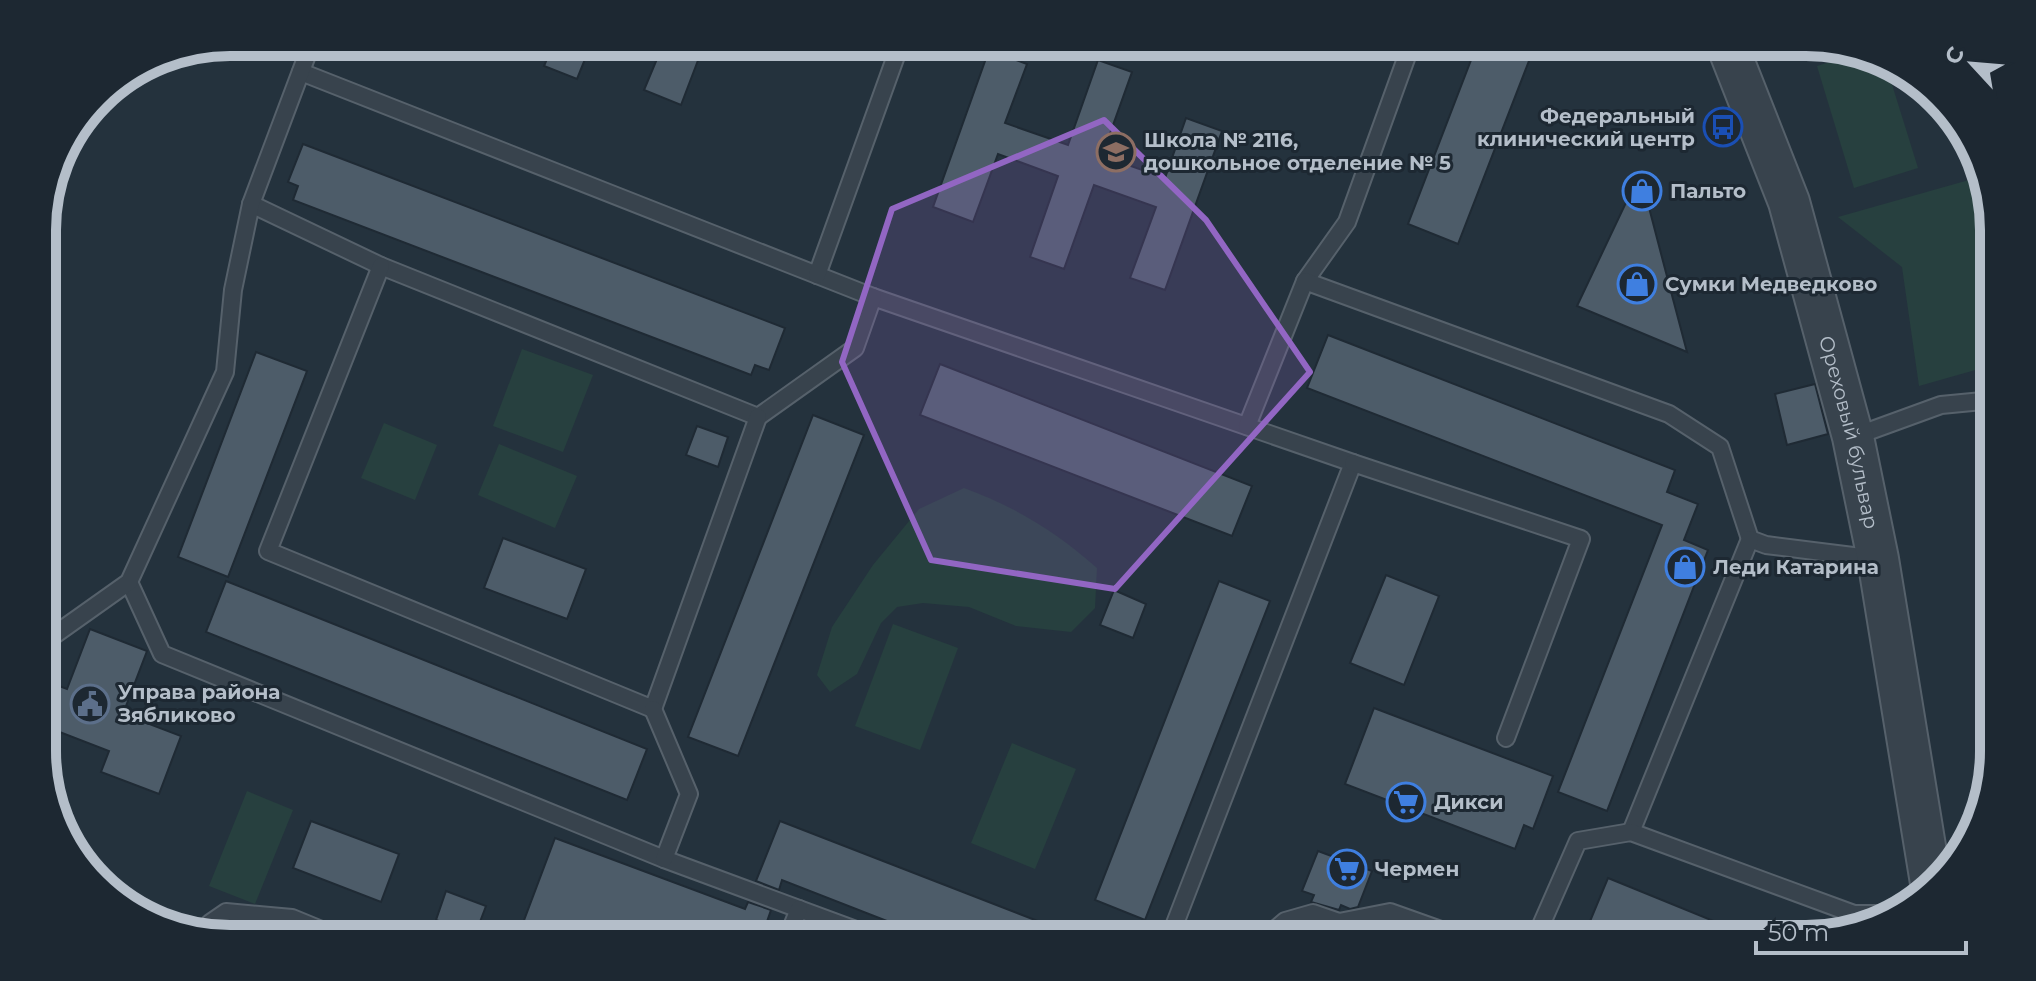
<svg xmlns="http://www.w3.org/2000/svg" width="2036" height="981" font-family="Montserrat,sans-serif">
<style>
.green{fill:#27403f}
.building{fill:#4d5c69;stroke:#1f2a34;stroke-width:2}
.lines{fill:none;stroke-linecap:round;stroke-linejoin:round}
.service-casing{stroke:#56616b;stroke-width:20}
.tertiary-casing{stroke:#56616b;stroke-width:44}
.service{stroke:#38434d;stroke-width:16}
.tertiary{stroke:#38434d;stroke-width:40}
.marked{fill:#9266c3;fill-opacity:0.2;stroke:#9266c3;stroke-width:6;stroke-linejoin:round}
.labels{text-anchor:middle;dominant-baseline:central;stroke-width:6;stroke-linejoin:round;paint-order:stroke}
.poi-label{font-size:20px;font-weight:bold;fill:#b4bec9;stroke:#1d2832;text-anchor:start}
.street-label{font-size:20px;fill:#b4bec9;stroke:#1d2832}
.rim{fill:none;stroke:#b4bec9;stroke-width:10}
</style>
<rect width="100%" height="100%" fill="#24323d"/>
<g class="green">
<path d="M1860 53 1878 56 1885 62 1918 168 1854 188 1817 66Z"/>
<path d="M1969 180 1987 192 1992 205 1993 365 1919 386 1902 267 1838 217Z"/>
<path d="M522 349 593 375 563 452 493 426Z"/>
<path d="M384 423 437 445 415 500 361 478Z"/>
<path d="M499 444 577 476 555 528 478 495Z"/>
<path d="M964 488C1014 506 1057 532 1097 568L1095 608 1071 632 1016 626 969 607 923 603 897 607 881 623 857 674 830 692 817 675 832 627 873 565 919 509Z"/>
<path d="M893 624 958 648 920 750 855 726Z"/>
<path d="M1012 743 1076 769 1035 869 971 843Z"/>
<path d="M247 791 293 810 255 904 209 886Z"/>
</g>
<g class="building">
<path d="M554 42H592L577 79 544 66Z"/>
<path d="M664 42H705L681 105 644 90Z"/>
<path d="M1478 42H1519L1534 48 1458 244 1408 224Z"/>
<path d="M989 50 1027 64 1005 123 1068 145 1098 60 1132 72 1102 156 1165 178 1186 118 1222 131 1165 290 1130 278 1156 207 1094 185 1064 269 1030 257 1058 176 998 154 973 222 933 207Z"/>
<path d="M303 144 785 328 769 370 755 365 751 375 293 200 298 186 288 182Z"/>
<path d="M1640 173 1664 265 1687 352 1577 306Z"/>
<path d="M1328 335 1675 470 1667 492 1698 504 1684 540 1708 550 1607 811 1558 792 1662 525 1307 388Z"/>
<path d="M256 352 307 371 228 577 178 557Z"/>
<path d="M940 364 1252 486 1232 536 920 415Z"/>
<path d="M1815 384 1828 434 1787 445 1775 394Z"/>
<path d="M813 415 864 435 738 756 688 737Z"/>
<path d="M697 426 728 437 718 467 686 455Z"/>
<path d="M503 538 586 569 567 619 484 588Z"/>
<path d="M1386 575 1439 596 1404 685 1350 663Z"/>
<path d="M226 581 647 749 627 800 206 632Z"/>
<path d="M1219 581 1270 601 1145 920 1095 900Z"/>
<path d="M1114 590 1146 604 1133 638 1100 625Z"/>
<path d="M90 629 147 651 123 714 181 736 159 794 101 772 109 751 44 726 43 680 67 689Z"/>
<path d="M1374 708 1553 776 1533 829 1524 825 1515 849 1345 784Z"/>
<path d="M311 821 399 854 381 902 293 868Z"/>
<path d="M780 821 1079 937V939H933L782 880 779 890 756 881Z"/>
<path d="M555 838 745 909 748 902 771 910 761 939H565L523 923Z"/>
<path d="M1318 851 1372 871 1358 907 1350 909 1341 905 1339 910 1311 902 1314 895 1302 891Z"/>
<path d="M1608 878 1716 922 1709 939H1619L1588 926Z"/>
<path d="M446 891 486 906 475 935 436 920Z"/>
</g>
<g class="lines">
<defs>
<g id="service">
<path d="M301 72 873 297 1353 463 1169 939"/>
<path d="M251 204 381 266 758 417 855 348 873 297"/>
<path d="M381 266 268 551 653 709 758 417"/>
<path d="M817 275 901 42"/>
<path d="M1305 281 1347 222 1412 42"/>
<path d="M1247 426 1305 281 1669 414 1720 447 1750 539 1766 545 1877 559"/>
<path d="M1853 437 1941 405 1993 400"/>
<path d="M1353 463 1581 539 1506 738"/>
<path d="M129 582 162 654 664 859 880 939"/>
<path d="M43 643 129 582 225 372 233 290 251 204 312 42"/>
<path d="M653 709 689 794 664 859"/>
<path d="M1631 832 1750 539"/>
<path d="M206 934 210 923 226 912 292 918 343 939"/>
<path d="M787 939 799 909"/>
<path d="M1264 939 1285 921 1313 913 1339 922 1390 912 1466 939"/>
<path d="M1535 939 1578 841 1631 832 1854 914H1890"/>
</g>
<g id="tertiary">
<path id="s1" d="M1726 42 1789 202 1853 437 1878 559 1931 883"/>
</g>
</defs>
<use href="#service" class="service-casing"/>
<use href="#tertiary" class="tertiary-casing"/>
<use href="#service" class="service"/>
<use href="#tertiary" class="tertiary"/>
</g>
<path class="marked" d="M1104 120 1206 220 1310 372 1115 589 931 560 842 362 892 209Z"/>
<defs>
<symbol id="bus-ring" viewBox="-11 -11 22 22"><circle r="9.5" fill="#1d2832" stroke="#1a4fb4" stroke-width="1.5"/><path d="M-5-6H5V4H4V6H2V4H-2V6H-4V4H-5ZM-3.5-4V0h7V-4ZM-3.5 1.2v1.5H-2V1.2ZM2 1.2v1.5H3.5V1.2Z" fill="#1a4fb4"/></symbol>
<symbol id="school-ring" viewBox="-11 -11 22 22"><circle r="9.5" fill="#1d2832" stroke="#8d6e63" stroke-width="1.5"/><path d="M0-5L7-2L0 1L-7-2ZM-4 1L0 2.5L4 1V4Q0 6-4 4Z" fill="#8d6e63"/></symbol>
<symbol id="shop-ring" viewBox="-11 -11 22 22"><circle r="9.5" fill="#1d2832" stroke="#3f7fe0" stroke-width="1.5"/><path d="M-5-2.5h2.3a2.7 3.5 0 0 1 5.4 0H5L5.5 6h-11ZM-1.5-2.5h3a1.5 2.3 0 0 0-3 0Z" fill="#3f7fe0"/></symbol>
<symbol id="civic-ring" viewBox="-11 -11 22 22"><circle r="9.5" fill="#1d2832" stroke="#5c6f8a" stroke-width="1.5"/><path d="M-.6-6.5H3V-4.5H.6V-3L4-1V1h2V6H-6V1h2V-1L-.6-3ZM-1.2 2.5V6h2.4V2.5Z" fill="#5c6f8a"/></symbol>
<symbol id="supermarket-ring" viewBox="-11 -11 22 22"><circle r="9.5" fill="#1d2832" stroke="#3f7fe0" stroke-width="1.5"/><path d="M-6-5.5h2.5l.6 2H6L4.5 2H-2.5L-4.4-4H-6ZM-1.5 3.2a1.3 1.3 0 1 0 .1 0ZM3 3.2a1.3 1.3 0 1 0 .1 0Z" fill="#3f7fe0"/></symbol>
</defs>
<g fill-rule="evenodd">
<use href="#bus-ring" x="1701" y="105" width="44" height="44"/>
<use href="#school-ring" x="1094" y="130" width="44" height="44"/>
<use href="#shop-ring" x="1620" y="169" width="44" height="44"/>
<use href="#shop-ring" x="1615" y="262" width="44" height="44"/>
<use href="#shop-ring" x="1663" y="545" width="44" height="44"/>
<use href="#civic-ring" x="68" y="682" width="44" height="44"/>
<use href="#supermarket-ring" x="1384" y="780" width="44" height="44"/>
<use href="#supermarket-ring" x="1325" y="847" width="44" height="44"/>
</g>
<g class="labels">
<g class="poi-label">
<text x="1695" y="116" text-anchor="end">Федеральный<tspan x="1695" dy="23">клинический центр</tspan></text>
<text x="1144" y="140">Школа № 2116,<tspan x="1144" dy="23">дошкольное отделение № 5</tspan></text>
<text x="1670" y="191">Пальто</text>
<text x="1665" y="284">Сумки Медведково</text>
<text x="1713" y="567">Леди Катарина</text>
<text x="118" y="692">Управа района<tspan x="118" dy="23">Зябликово</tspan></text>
<text x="1434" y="802">Дикси</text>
<text x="1375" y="869">Чермен</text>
</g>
<g class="street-label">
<text stroke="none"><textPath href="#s1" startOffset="410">Ореховый бульвар</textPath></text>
</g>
</g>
<path d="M0 0H2036V981H0ZM230 56H1806A174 174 0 0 1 1980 230V751A174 174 0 0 1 1806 925H230A174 174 0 0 1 56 751V230A174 174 0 0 1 230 56Z" fill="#1d2832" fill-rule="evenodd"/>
<path class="rim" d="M230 56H1806A174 174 0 0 1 1980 230V751A174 174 0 0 1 1806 925H230A174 174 0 0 1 56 751V230A174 174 0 0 1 230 56Z"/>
<g transform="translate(1972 64) rotate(296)" stroke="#1d2832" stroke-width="6" paint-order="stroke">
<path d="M0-6L14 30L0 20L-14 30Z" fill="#b4bec9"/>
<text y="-12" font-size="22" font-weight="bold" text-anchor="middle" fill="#b4bec9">С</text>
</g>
<path d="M1756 941v12h210v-12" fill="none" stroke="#b4bec9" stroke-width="4"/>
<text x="1768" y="941" font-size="24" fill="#b4bec9" stroke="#1d2832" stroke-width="6" paint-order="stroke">50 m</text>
</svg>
